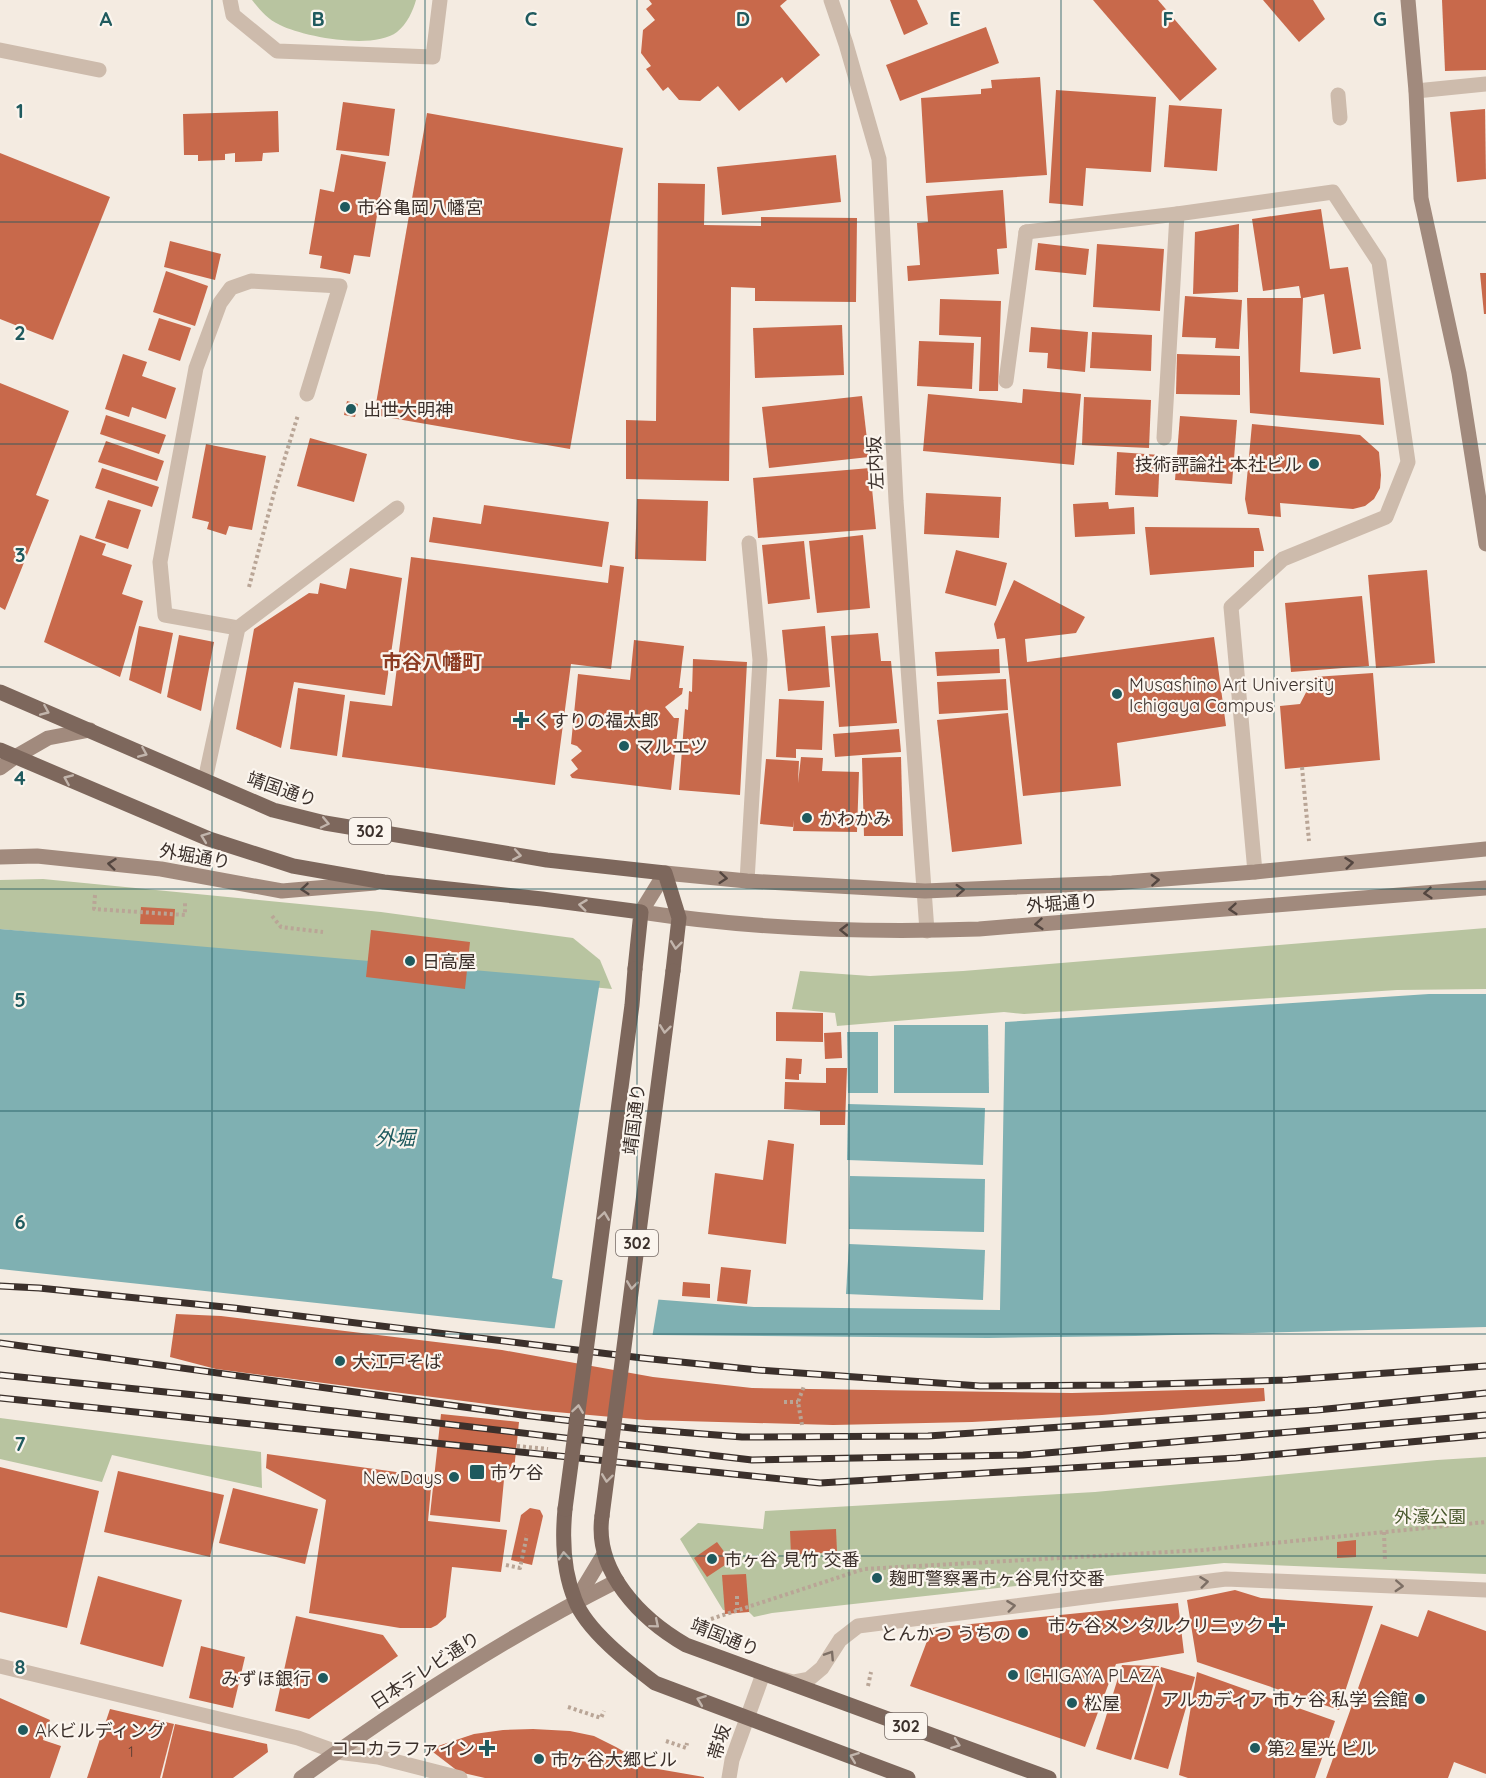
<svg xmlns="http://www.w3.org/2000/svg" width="1486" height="1778" font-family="Quicksand,'Noto Sans JP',sans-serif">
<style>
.green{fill:#b8c4a0}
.water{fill:#7fb0b2}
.pier{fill:#f4ebe1}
.building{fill:#c8694b}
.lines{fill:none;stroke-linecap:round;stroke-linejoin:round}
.path{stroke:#b9a596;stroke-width:4;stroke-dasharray:3 3;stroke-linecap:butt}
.lane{stroke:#cdbbac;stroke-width:15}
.street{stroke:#cdbbac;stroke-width:15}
.secondary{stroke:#a18a7d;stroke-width:15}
.primary{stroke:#7d675c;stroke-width:15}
.rail-casing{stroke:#3b302b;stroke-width:7}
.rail{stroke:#fbf5ee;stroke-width:4.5;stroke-dasharray:14;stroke-linecap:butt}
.primary-bridge{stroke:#7d675c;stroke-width:15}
.oneway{stroke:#c2b5ac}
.oneway2{stroke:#544640}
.oneway3{stroke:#7d6f65}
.grid{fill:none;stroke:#1f5a5e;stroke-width:1.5;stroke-opacity:0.55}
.poi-dot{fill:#1f5a5e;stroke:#fbf5ee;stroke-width:2}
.labels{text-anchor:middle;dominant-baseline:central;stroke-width:4.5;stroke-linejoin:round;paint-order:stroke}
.number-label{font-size:15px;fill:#5e3e33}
.shield{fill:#fbf5ee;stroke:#756b66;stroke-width:1.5}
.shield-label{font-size:16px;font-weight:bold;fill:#3b302b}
.poi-label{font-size:18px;fill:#3b302b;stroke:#fbf5ee;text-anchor:start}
.street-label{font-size:18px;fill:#3b302b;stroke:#fbf5ee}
.park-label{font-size:18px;fill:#4a5a2e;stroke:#fbf5ee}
.neighbourhood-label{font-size:20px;font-weight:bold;fill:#8c3b22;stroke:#fbf5ee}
.water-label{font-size:20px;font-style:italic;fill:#1f5a5e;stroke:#fbf5ee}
.grid-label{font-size:20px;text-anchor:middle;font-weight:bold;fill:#1f5a5e;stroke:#fbf5ee;stroke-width:4.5;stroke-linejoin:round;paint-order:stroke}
</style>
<rect width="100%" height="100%" fill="#f4ebe1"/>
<g class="green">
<path d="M252 0H416C413 11 407 24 397 32 374 50 304 37 280 25 267 19 260 10 252 0Z"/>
<path d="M43 879 381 912 573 938 600 960 612 989 0 929V880Z"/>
<path d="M1486 928V989L1397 990 1024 1014 1004 1012 837 1026 835 1013 792 1009 800 971 870 976 963 971Z"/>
<path d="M0 1418 261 1452 262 1488 112 1455 102 1482 0 1459Z"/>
<path d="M1486 1457V1574L1224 1563 772 1613 754 1617 749 1612 723 1610 680 1539 698 1523 763 1529 765 1511 1095 1492 1437 1460Z"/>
</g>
<g class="water">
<path d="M0 929 600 981 552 1278 651 1299 754 1307 1000 1310 1005 1022 1429 994H1486V1327L1135 1336 988 1338 653 1335 549 1328 0 1269Z"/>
<path d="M894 1025H988L989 1093H894Z"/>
<path d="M847 1032H878V1093H848Z"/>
<path d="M848 1104 985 1108 983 1165 847 1160Z"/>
<path d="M850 1176 985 1179 984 1232 849 1229Z"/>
<path d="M849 1244 985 1250 983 1300 846 1294Z"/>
</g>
<path class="pier" d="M563 1278 659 1296 652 1338 554 1332Z"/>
<g class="building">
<path d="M649 0H787L780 6 820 55 786 83 782 77 739 111 718 86 700 101 679 100 668 87 663 91 646 69 651 66 641 53 643 30 655 20 646 9 652 4Z"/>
<path d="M890 0H917L928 24 904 35Z"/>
<path d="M1093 0H1158L1217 69 1180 101Z"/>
<path d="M1263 0H1313L1325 19 1299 42Z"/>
<path d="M1442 0H1486V70L1445 71Z"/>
<path d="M986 27 999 63 900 101 886 65Z"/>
<path d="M1040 77 1047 175 926 183 921 98 981 94V89L992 88 991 80Z"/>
<path d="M1056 90 1156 97 1151 172 1086 168 1083 206 1049 203Z"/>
<path d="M343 102 395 109 389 156 336 150Z"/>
<path d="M1169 105 1222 109 1217 171 1164 167Z"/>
<path d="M1485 109 1486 179 1457 182 1450 112Z"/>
<path d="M278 111 279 152 263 153 262 161 235 162V153L225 154V160L198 161V155H184L183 114Z"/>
<path d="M427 113 623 148 570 449 374 415Z"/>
<path d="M0 153 110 197 53 340 0 319Z"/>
<path d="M341 154 386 162 370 257 354 255 350 274 320 268 322 256 309 254 320 189 334 192Z"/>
<path d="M836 155 841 202 722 215 717 167Z"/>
<path d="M658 183 705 184 704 225 761 226V217L857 218 856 302 755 301V288L731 287 729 481 626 479V420L656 421Z"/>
<path d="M1003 190 1007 248 997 249 999 274 908 281 907 266 920 265 917 223 928 222 926 196Z"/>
<path d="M1321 209 1330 269 1348 267 1361 349 1333 354 1324 294 1303 298 1300 372 1380 378 1384 425 1250 413 1247 298H1301L1299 286 1263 291 1252 219Z"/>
<path d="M1239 224 1238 292 1193 294 1195 232Z"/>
<path d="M170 241 221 254 215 280 164 267Z"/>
<path d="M1038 243 1089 249 1086 275 1035 270Z"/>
<path d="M1097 244 1164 249 1160 311 1093 307Z"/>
<path d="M166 271 208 286 195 326 153 312Z"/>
<path d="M1480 273H1486V314H1484Z"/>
<path d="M1185 296 1242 300 1239 349 1215 348 1216 338 1182 337Z"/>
<path d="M940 299 1001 301 998 391H979L981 337 939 335Z"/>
<path d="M159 318 191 328 180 361 148 350Z"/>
<path d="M842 325 844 375 755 378 753 328Z"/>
<path d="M1031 327 1088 332 1085 372 1047 368 1048 353 1029 352Z"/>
<path d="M1092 332 1152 335 1151 371 1090 368Z"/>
<path d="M919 341 974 343 972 389 917 386Z"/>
<path d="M123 354 147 362 142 376 176 388 166 419 132 407 129 417 105 409Z"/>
<path d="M1177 354 1240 356V395L1176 394Z"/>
<path d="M0 383 69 411 36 495 49 500 5 610 0 607Z"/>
<path d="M1023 389 1081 394 1074 465 923 451 928 394 1022 403Z"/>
<path d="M862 396 869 457 769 468 762 407Z"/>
<path d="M1084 397 1151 400 1149 448 1082 445Z"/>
<path d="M347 401 358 404 355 417 344 415Z"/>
<path d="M106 415 166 435 159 454 100 434Z"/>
<path d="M1180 416 1237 420 1232 484 1175 480Z"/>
<path d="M1252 424 1360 435 1379 452 1381 475 1380 488 1374 499 1365 506 1353 509 1280 503 1281 517 1248 514 1245 499Z"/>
<path d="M310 438 367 454 354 502 297 486Z"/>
<path d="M106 441 164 461 157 481 98 462Z"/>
<path d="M206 444 266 456 252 530 229 526 226 535 207 529 209 522 192 518Z"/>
<path d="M1117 452 1160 455 1158 497 1115 495Z"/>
<path d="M102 468 159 487 152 507 95 488Z"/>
<path d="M870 468 876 529 758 538 753 478Z"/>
<path d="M926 493 1001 497 999 538 924 534Z"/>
<path d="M637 499 708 501 706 561 635 559Z"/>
<path d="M108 500 141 510 128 549 95 538Z"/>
<path d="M1108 502 1109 509 1134 507 1135 534 1075 537 1073 504Z"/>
<path d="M484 505 609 522 602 567 429 542 433 517 481 524Z"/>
<path d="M1145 527 1259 528 1264 551H1254V567L1150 575Z"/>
<path d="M80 535 106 544 102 555 132 565 122 594 143 601 120 677 44 642Z"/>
<path d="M863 535 870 608 817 613 809 541Z"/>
<path d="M804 541 810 599 768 604 762 545Z"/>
<path d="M956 550 1007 563 996 606 945 593Z"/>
<path d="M411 557 608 583 610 565 624 567 611 669 571 664 555 785 342 757 350 701 392 706Z"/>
<path d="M350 568 402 578 385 695 294 682 281 748 236 729 254 629 309 593 318 594 320 583 346 589Z"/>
<path d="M1427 570 1435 663 1376 668 1368 575Z"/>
<path d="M1014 580 1085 617 1076 633 1025 639 1027 662 1214 637 1226 726 1117 743 1121 786 1023 796 1005 638 997 639 994 624Z"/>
<path d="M1362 596 1369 666 1291 672 1285 603Z"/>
<path d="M139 626 173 633 161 694 129 680Z"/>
<path d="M825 626 830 687 788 691 782 630Z"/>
<path d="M878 633 881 661H891L897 723 839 727 831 636Z"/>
<path d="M179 635 214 642 201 711 167 697Z"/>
<path d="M634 640 684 646 679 688H683L682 694 665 707 674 718H679L671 790 572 778 570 775 578 769 571 760 582 751 577 746 571 744 578 674 630 680Z"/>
<path d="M999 649 1000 673 937 676 935 652Z"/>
<path d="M693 659 747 662 740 795 679 790 685 709 688 710 689 691 692 692Z"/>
<path d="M1373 673 1380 760 1285 769 1280 706 1300 704 1314 677Z"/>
<path d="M1006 679 1008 710 939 714 937 682Z"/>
<path d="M298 688 345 695 337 756 290 749Z"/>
<path d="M779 699 824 701 822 750 796 749V758L776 757Z"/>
<path d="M1008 713 1022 844 952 852 937 720Z"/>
<path d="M899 729 901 752 835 757 833 734Z"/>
<path d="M801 757 823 758 822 771 859 772 857 832 793 831 794 820 793 827 760 824 766 759 799 761 798 783Z"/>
<path d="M901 757 903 836H864L862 758Z"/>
<path d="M141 907 175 909 174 925 140 924Z"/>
<path d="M371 930 470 942 465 989 366 977Z"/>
<path d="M776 1012 823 1013V1042L776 1041Z"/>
<path d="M841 1032 842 1058 825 1059 824 1033Z"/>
<path d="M786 1058 802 1059 801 1074H799V1080L785 1079Z"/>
<path d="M826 1068H847L845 1125H820V1111L784 1109 785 1082 826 1083Z"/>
<path d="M768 1140 794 1144 786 1244 708 1234 715 1173 763 1180Z"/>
<path d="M721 1267 751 1270 747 1304 717 1301Z"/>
<path d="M683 1282 710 1284V1298L682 1296Z"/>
<path d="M176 1314 221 1316 502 1350 653 1377 752 1388 1072 1393 1264 1388 1265 1401 1102 1415 972 1422 833 1425 646 1420 533 1410 216 1369 170 1357Z"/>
<path d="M441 1414 519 1422 514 1470 505 1469 500 1522 430 1515Z"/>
<path d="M267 1454 432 1477 428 1521 507 1530 501 1572 452 1567 446 1617 437 1625 431 1628H400L309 1613 326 1500 266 1468Z"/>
<path d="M0 1467 99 1491 67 1628 0 1612Z"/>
<path d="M118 1471 224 1495 210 1557 104 1532Z"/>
<path d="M233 1488 318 1509 305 1564 219 1543Z"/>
<path d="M530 1508 540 1510 543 1516 532 1565 511 1560 521 1515Z"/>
<path d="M836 1529 837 1552 791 1555 790 1531Z"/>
<path d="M1356 1540V1557L1337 1558V1542Z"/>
<path d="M717 1542 731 1561 707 1577 694 1558Z"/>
<path d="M746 1574 749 1612 725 1614 722 1575Z"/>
<path d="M98 1576 182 1600 163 1667 80 1644Z"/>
<path d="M1235 1590 1261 1598 1373 1606 1339 1710 1197 1662 1187 1600Z"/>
<path d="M1178 1603 1184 1653 1116 1664 1085 1747 910 1686 932 1628Z"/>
<path d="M1428 1610 1486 1631V1774L1454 1762 1448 1778H1326L1381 1624 1418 1637Z"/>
<path d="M296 1616 383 1635 398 1656 309 1719 275 1711Z"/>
<path d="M201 1646 245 1657 233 1708 189 1698Z"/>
<path d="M1122 1665 1159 1666 1131 1760 1096 1749Z"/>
<path d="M1161 1667 1195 1677 1168 1769 1134 1759Z"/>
<path d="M1197 1672 1335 1721 1315 1778H1188L1179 1775Z"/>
<path d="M0 1698 50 1720 43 1740 61 1746 50 1778H0Z"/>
<path d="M110 1709 174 1724 160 1778H87Z"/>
<path d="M175 1724 267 1744 268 1752 233 1778H162Z"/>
<path d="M533 1729 570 1731 594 1736 616 1747 652 1768 704 1777V1778H485L459 1772 429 1749 474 1734 503 1730Z"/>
</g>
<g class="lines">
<g class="path">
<path d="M249 587 274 493 298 415"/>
<path d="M1302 767 1309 841"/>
<path d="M95 895 94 909 185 915V901"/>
<path d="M272 916 281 927 323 932"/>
<path d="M784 1402H798"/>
<path d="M802 1425 798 1402 804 1386"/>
<path d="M517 1446 548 1449"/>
<path d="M1384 1532 1385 1561"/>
<path d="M506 1565 520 1568 527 1535"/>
<path d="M737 1596V1610"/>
<path d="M711 1619 864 1569 1203 1550 1486 1522"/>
<path d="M868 1686 871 1672"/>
<path d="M568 1707 601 1718 604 1711"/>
<path d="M666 1741 686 1748 687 1743"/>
</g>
<g class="lane">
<path d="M230 0 233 15 277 51 433 57 440 0"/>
<path d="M0 50 99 70"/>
<path d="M1338 95 1340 118"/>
<path d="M1006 381 1026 232"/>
<path d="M1164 438 1177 214"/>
<path d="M238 628 165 615 160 562 196 368 220 303 231 288 251 281 340 286 307 394"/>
<path d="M747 881 760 660 749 543"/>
</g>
<g class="street">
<path d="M831 0 846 44 879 159 896 501 927 931"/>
<path d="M1416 91 1486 84"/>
<path d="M1026 232 1177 214 1333 192 1379 262 1408 462 1386 517 1283 559 1231 607 1255 872"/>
<path d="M205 780 238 628 397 508"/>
<path d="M0 1666 298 1738 337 1752 378 1757 460 1778"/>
<path d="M729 1778 732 1760 763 1674 793 1682 809 1679 822 1668 840 1640 858 1626 1226 1579 1486 1590"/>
</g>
<g class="secondary">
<path d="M1408 0 1416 91 1421 198 1459 373 1486 544"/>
<path d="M0 768 15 757 48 738 90 730"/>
<path d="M1486 849 1255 872 1112 883 925 891 747 881 665 873 641 912C753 929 866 933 979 929L1486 888"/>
<path d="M0 857 37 856 161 869 282 891 375 883"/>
<path d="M575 1602 604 1554"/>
<path d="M301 1778C401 1705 506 1637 617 1581"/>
</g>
<g class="primary">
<path d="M0 692 273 810 325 823 547 860 665 873 679 918 673 971"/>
<path d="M0 750 209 839 293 866 384 882 542 899 641 912 635 969"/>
<path d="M565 1509C562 1540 563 1571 575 1600 586 1630 630 1664 655 1683L908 1778"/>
<path d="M602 1516C594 1572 641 1619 686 1645L1049 1778"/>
</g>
<defs>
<g id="rail">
<path d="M0 1286 39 1288 234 1308 642 1358 758 1370 980 1386 1124 1385 1288 1380 1486 1366"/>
<path d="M0 1343 522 1415 640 1429 742 1437 928 1436 1317 1410 1486 1393"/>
<path d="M0 1375 224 1398 752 1460 1023 1455 1486 1415"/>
<path d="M0 1398 820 1483 1236 1458 1486 1435"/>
</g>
</defs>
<use href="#rail" class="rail-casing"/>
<use href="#rail" class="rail"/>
<g class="primary-bridge">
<path d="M565 1509 632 1005 635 969"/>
<path d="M602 1516 673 971"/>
</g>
</g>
<defs><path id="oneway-chevron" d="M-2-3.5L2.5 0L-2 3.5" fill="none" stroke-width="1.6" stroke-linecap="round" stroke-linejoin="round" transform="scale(1.5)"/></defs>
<g class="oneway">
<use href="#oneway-chevron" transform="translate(45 711) rotate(23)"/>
<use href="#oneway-chevron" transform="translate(143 753) rotate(23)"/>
<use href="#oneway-chevron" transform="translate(68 779) rotate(-157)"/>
<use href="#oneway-chevron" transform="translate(325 823) rotate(12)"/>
<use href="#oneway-chevron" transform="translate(205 837) rotate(-159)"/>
<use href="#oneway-chevron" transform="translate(517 855) rotate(10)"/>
<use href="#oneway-chevron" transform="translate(583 905) rotate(-173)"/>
<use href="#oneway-chevron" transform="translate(676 945) rotate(97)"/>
<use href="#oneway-chevron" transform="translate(665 1029) rotate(97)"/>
<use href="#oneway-chevron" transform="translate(604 1216) rotate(-82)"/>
<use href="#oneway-chevron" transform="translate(632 1285) rotate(97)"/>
<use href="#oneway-chevron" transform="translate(578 1409) rotate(-82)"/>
<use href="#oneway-chevron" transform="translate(607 1478) rotate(97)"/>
<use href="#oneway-chevron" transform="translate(564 1556) rotate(-95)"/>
<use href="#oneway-chevron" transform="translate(655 1624) rotate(40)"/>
<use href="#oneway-chevron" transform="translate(701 1700) rotate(-159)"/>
<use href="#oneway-chevron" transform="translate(956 1744) rotate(20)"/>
<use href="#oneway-chevron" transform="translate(854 1757) rotate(-159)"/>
</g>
<g class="oneway2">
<use href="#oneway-chevron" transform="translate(1349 863) rotate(-6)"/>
<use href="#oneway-chevron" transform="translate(112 864) rotate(-174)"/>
<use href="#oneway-chevron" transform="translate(723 878) rotate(5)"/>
<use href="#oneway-chevron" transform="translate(1155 880) rotate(-4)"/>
<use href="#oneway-chevron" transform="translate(305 889) rotate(175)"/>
<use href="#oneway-chevron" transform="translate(960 890) rotate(-3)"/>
<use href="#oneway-chevron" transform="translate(1428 893) rotate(175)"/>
<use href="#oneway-chevron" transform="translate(1233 909) rotate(175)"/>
<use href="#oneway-chevron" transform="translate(1039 924) rotate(175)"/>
<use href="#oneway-chevron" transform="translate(844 930) rotate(-179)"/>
</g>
<g class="oneway3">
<use href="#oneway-chevron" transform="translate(1204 1582) rotate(-7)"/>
<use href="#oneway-chevron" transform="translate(1399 1586) rotate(3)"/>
<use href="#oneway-chevron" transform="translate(1011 1606) rotate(-7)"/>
<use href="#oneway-chevron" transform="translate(830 1655) rotate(-57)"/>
</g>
<path class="grid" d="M212 0V1778M425 0V1778M637 0V1778M849 0V1778M1061 0V1778M1274 0V1778M0 222H1486M0 444H1486M0 667H1486M0 889H1486M0 1111H1486M0 1334H1486M0 1556H1486"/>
<g class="poi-dot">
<circle cx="345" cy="207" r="6"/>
<circle cx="351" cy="409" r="6"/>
<circle cx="1314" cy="464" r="6"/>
<circle cx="1117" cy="694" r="6"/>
<path d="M518 711h6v6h6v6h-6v6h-6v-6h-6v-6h6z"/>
<circle cx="624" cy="746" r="6"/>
<circle cx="807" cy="818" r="6"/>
<circle cx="410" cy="961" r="6"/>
<circle cx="340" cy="1361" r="6"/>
<rect x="469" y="1464" width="16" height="16" rx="3"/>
<circle cx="454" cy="1477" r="6"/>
<circle cx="712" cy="1559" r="6"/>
<circle cx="877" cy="1578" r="6"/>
<path d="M1274 1616h6v6h6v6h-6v6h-6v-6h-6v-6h6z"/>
<circle cx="1023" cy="1633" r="6"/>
<circle cx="1013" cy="1675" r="6"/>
<circle cx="323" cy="1678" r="6"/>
<circle cx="1420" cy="1699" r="6"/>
<circle cx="1072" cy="1703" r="6"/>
<circle cx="23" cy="1730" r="6"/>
<path d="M484 1739h6v6h6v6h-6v6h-6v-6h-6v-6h6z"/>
<circle cx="1255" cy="1748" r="6"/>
<circle cx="539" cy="1759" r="6"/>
</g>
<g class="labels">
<g class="number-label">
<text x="131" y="1751">1</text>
</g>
<g class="shield">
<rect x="349" y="818" width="42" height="26" rx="4.5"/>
<rect x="616" y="1230" width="42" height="26" rx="4.5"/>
<rect x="885" y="1713" width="42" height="26" rx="4.5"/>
</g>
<g class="shield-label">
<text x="370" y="831">302</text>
<text x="637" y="1243">302</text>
<text x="906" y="1726">302</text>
</g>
<g class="poi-label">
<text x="357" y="207">市谷亀岡八幡宮</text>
<text x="363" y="409">出世大明神</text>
<text x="1302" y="464" text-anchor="end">技術評論社 本社ビル</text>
<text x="1129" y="684">Musashino Art University<tspan x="1129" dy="21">Ichigaya Campus</tspan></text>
<text x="533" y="720">くすりの福太郎</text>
<text x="636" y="746">マルエツ</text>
<text x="819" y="818">かわかみ</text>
<text x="422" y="961">日高屋</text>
<text x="352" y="1361">大江戸そば</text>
<text x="490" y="1472">市ケ谷</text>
<text x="442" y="1477" text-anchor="end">NewDays</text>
<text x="724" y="1559">市ヶ谷 見竹 交番</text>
<text x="889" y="1578">麹町警察署市ヶ谷見付交番</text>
<text x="1264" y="1625" text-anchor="end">市ヶ谷メンタルクリニック</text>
<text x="1011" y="1633" text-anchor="end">とんかつ うちの</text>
<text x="1025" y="1675">ICHIGAYA PLAZA</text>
<text x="311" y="1678" text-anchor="end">みずほ銀行</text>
<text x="1408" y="1699" text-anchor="end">アルカディア 市ヶ谷 私学 会館</text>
<text x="1084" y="1703">松屋</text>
<text x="35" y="1730">AKビルディング</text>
<text x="475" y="1748" text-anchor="end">ココカラファイン</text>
<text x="1267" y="1748">第2 星光 ビル</text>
<text x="551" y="1759">市ヶ谷大郷ビル</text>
</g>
<g class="street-label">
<text transform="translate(875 463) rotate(-93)">左内坂</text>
<text transform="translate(282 789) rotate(19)">靖国通り</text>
<text transform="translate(195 856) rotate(10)">外堀通り</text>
<text transform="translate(1062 903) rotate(-5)">外堀通り</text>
<text transform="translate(634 1119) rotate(-83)">靖国通り</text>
<text transform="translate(725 1637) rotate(22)">靖国通り</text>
<text transform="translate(425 1670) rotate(-33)">日本テレビ通り</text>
<text transform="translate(719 1742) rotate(-73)">帯坂</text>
</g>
<g class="park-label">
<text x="1430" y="1516">外濠公園</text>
</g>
<g class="neighbourhood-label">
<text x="432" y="661">市谷八幡町</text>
</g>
<g class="water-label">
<text x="395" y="1137">外堀</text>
</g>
</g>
<g class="grid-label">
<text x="106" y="26">A</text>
<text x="318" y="26">B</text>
<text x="531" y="26">C</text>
<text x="743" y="26">D</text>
<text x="955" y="26">E</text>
<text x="1168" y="26">F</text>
<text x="1380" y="26">G</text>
<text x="20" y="118">1</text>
<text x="20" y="340">2</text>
<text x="20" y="562">3</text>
<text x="20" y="785">4</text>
<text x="20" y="1007">5</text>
<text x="20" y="1229">6</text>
<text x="20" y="1451">7</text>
<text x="20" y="1674">8</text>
</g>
</svg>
